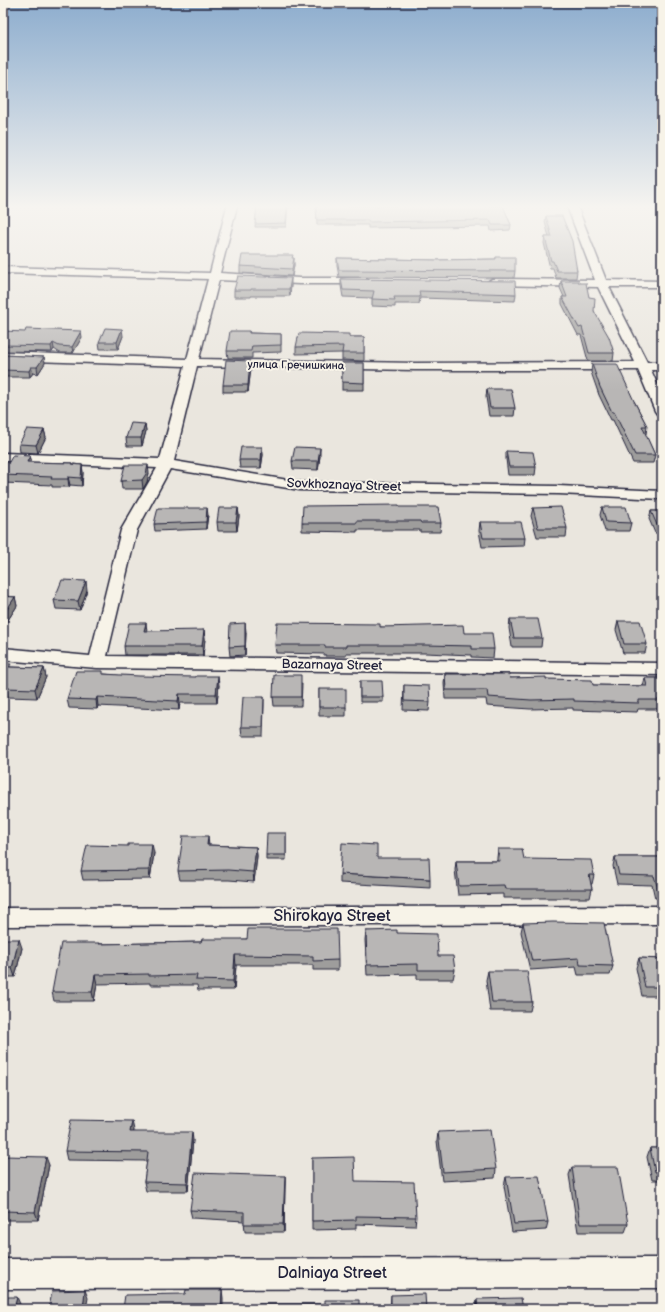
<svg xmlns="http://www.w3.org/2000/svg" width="665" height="1312" font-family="'Balsamiq Sans',sans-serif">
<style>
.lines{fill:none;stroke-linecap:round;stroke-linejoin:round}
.street-casing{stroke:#22223b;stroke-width:3}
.street{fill:#f7f3e8;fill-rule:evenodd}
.wall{fill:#9e9d9c;stroke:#22223b}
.shaded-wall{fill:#817f7f;stroke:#22223b}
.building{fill:#b8b6b5;stroke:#22223b}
.labels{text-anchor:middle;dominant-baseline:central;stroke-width:4;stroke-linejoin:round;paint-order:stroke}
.far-street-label{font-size:11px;fill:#22223b;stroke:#f7f3e8}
.street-label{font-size:13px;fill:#22223b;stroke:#f7f3e8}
.near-street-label{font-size:16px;fill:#22223b;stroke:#f7f3e8}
</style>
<rect width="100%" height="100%" fill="#eae6de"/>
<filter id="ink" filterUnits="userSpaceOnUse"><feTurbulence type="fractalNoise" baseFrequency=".025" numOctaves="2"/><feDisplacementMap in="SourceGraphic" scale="8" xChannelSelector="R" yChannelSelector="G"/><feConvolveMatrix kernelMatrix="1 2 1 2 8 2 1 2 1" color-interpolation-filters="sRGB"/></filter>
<g filter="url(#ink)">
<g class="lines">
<defs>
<g id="street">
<path d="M227 206H237L220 273 299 278H366L371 281 366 284H299L219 280 199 359 415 363 635 362 598 287 492 285 487 282 492 279 595 280 567 206H577L606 280 662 281V287H609L647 362H662V370H651L662 395V415L657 414 655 411 638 370H415L197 366 174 461 300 482 559 486 662 491V499L559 494 300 490 170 469 137 530 107 656 662 663V675L97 668 3 660V648L90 656 121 530 157 468 3 461V453L160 459 185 366 3 360V352L187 359 208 279 3 273V267L210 273Z"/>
<path d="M662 906V924L3 926V908Z"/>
<path d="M662 1258V1288L3 1289V1259Z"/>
</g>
</defs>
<use href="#street" class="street-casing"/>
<use href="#street" class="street"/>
</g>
<g class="wall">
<path d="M257 206H288L286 227H255Z"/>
<path d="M316 206H503L511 225 510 230 491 231 490 226 368 228V225H317Z"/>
<path d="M546 216 577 271 576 278H556L553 268H550L544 243 545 237H549L545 222Z"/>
<path d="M496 257 515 271 514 278 339 277 337 265V258L436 260 496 259Z"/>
<path d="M293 258 294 265 292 276 240 273V266Z"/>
<path d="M341 279 516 294 515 301 420 298 419 304H395V307L372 306V298L343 297 341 286Z"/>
<path d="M561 281 579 283 589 297 594 311 614 353 613 361H588L581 335H578L562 304V297H564L560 288Z"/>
<path d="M291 285 290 296H251V297H234V290Z"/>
<path d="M3 331 82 337 73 353H60L54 349 52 352 3 351Z"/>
<path d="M249 331 250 333 281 334V352L252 353V358H228L227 351Z"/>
<path d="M123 336 118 349H100L99 342Z"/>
<path d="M349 337H364V361L342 360V353L296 354V347Z"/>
<path d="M3 355 44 357 45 363 38 374 33 373 30 377H3Z"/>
<rect x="342" y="363" width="22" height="27"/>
<path d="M592 364 634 401 647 426 646 434H645L655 455 653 463H633L613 420H611L599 395 591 372Z"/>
<path d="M251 368 248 392H223V385Z"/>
<path d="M487 389 515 408 514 416H489L486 397Z"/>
<path d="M145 424 146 431 142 446H127L126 438Z"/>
<path d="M44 430 46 437 38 453 20 452 19 444Z"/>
<path d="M262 447 263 455 261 468H240L239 460Z"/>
<path d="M506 451 536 467 535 475H508L506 459Z"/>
<path d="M30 456 32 462 73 463V464L82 465 83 473 82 486 70 485 69 487H52V485L3 483V462H9Z"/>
<path d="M320 456 318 470 293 469 292 461Z"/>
<path d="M149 473 147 482 143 489H122L121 481Z"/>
<path d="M399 507 441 523 440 532H420V530H357V532L302 531V523Z"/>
<path d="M602 507 631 523 629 531H605L600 515Z"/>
<path d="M238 508 239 516 237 531H218L217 522Z"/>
<path d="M533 508 567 528 566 537H537L531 516Z"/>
<path d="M651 511H662V533H655L649 519Z"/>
<path d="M208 515 206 529 155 531 154 524Z"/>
<path d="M480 522 525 538 524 546 482 547 479 531Z"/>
<path d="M87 590 80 610 56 609 54 600Z"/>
<path d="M3 596 15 597 17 606 6 623 3 622Z"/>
<path d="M510 619 542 638 541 647H512L509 628Z"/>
<path d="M618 621 647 644 645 653H623L616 630Z"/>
<path d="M380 627 464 633 494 649 493 658 471 657V655L425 653H346V656H325V654L276 653 275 645Z"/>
<path d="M204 630 205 639 203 655H125L124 646Z"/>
<path d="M246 632 245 655 230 656 229 647Z"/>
<path d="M3 664 11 667 44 668 46 677 37 698 8 697 7 692H3Z"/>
<path d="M104 674 219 685 217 703H180L179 710 98 706 97 709 69 708 67 699Z"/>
<path d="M445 674 510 678 546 679 593 685 643 686 645 678H662V709H638L637 712 573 710V708L530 709 487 706 486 699H445L444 683Z"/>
<path d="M360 681 383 697V702H360Z"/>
<path d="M302 684 301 706H274L273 697Z"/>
<path d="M404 685 430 702 429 711 403 710Z"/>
<path d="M319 689 346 707V716H319Z"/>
<path d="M264 697V706L263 736H242L241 727Z"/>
<path d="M286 833V860H266V855Z"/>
<path d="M209 845 256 847 257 856 254 882 229 880H180L178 871Z"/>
<path d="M498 849 524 859 594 875 592 884H591L592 889 590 898H503V894L458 895 455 870 456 861H497V858Z"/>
<path d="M154 853 150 879 83 880 81 871Z"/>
<path d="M615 857H662V898H655L652 885 617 884 613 866Z"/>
<path d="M340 874 430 879V888L340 883Z"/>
<path d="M523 923 613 966 610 975H578L576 967 530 970 521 932Z"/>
<path d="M366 931 397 933 438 956 455 970 453 979H417V974L367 975 365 940Z"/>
<path d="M3 939 22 948 15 977H3Z"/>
<path d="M247 939 338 960V970H313V965H236L234 990H198L197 985H150V983L97 984 94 1001H54L52 992 100 943V944L201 942Z"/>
<path d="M639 958 662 959V996H642L636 968Z"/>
<path d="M488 971 532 1002 530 1011H490L486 980Z"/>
<path d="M134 1130 133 1132 193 1140 188 1191H146L144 1182 147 1161 67 1160 65 1151Z"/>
<path d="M438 1132 496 1169 495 1178 442 1181 437 1141Z"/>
<path d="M650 1148H662V1180H652L647 1157Z"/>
<path d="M312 1158 355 1181 416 1217 415 1226 356 1224V1229L312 1230Z"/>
<path d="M3 1161 49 1165 38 1220H3Z"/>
<path d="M572 1167 628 1224 625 1232H578L569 1175Z"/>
<path d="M285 1176V1184L284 1232H245L244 1221 192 1218 190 1210Z"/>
<path d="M506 1177 548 1222 546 1230 512 1232 504 1186Z"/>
<path d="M391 1295 426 1309H390Z"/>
<path d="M477 1299 523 1309H476Z"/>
</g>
<g class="shaded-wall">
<path d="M294 258V265L292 276V269Z"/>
<path d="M291 278V285L290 296 289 289Z"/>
<path d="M122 329 123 336 118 349 117 342Z"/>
<path d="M81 331 82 337 73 353 72 347Z"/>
<path d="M53 343 54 349 52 352 51 346Z"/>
<path d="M44 357 45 363 38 374 37 367Z"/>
<path d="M250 361 251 368 248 392V385Z"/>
<path d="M31 367 33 373 30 377 29 371Z"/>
<path d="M145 424 146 431 142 446 141 438Z"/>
<path d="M44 430 46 437 38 453 36 445Z"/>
<path d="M262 447 263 455 261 468V460Z"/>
<path d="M320 448V456L318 470V461Z"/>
<path d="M30 456 32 464 27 462Z"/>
<path d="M82 465 83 473 82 486 81 478Z"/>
<path d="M148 465 149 473 147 482 143 489 142 480Z"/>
<path d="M68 477 70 485 69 487 68 479Z"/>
<path d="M207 508 208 515 206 529V522Z"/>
<path d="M238 508 239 516 237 531 236 522Z"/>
<path d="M86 581 87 590 80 610 78 601Z"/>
<path d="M15 597 17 606 6 623 4 614Z"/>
<path d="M146 623 147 632 144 631Z"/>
<path d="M245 623 246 632 245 655Z"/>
<path d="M204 630 205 639 203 655 202 646Z"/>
<path d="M44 668 46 677 37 698 35 689Z"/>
<path d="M218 676 219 685 217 703 216 694Z"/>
<path d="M179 694 180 703 179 710 178 701Z"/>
<path d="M97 697 98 706 97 709 96 700Z"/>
<path d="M208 836 209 846 207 845Z"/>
<path d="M152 844 154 853 150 879 149 870Z"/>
<path d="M256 847 257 856 254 882 253 872Z"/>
<path d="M19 939 22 948 15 977 12 968Z"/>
<path d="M235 955 236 965 234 990 233 981Z"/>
<path d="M95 975 97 984 94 1001 92 992Z"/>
<path d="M132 1121 134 1130 132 1140 130 1132Z"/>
<path d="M192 1132 193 1140 188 1191 187 1183Z"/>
<path d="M46 1157 49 1165 38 1220 35 1212Z"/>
<path d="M285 1176V1184L284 1232 283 1224Z"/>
<path d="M85 1290 88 1298 86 1309H83Z"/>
<path d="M222 1290 223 1298V1309H221Z"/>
<path d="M17 1297 20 1304 19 1309H14Z"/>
</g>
<g class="building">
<path d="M257 206H287L286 223 255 224Z"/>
<path d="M316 206H503L511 225H492L490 220 368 222V220H317Z"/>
<path d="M546 216H562L572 241 577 271H557L553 261H551L545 237H552Z"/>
<path d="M242 255H293L292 258H294L292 269 240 266Z"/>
<path d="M496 257H515V271L339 270 337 258 436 260 496 259Z"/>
<path d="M238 276 291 278 289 289H251V290H234Z"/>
<path d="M341 279 515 281 516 294 419 291 420 297H394L395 300 372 299 374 291 343 290Z"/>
<path d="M561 281H579V283H586L589 297 595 298 594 311 609 337 614 353H589L582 327 579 328 562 297H567Z"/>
<path d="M105 328 122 329 117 342H99Z"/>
<path d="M26 329 81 331 72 347 59 346 53 343 51 346 3 345V331L25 332Z"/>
<path d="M230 331H249V333L281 334V345L252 346 251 351H227Z"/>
<path d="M299 333 349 334V337H364V353H342L343 346 296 347Z"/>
<path d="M3 355 44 357 37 367H31L29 371 3 370Z"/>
<path d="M226 360 250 361 248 385H223Z"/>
<path d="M342 363H364V383L342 382Z"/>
<path d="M592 364H617L634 401 647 426H642L655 455H635L614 412H612L600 387Z"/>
<path d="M487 389H511L515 408H490Z"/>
<path d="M131 423 145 424 141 438H126Z"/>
<path d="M27 429 44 430 36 445 19 444Z"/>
<path d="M241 447H262L261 460H239Z"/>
<path d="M295 447 320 448 318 461H292Z"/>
<path d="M506 451 533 452 536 467H509Z"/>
<path d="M13 455 30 456 27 462 73 463 72 464 82 465 81 478 68 477V479H51L52 477 3 475V462H9Z"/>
<path d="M125 465H148L146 474 142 480 121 481Z"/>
<path d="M399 505V507H438L441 523H421L420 521H357V523H302L303 506Z"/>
<path d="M561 507 567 528H538L533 508Z"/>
<path d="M602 507H626L631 523 606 522Z"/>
<path d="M158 508H207L206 522 154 524Z"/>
<path d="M219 508H238L236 522H217Z"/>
<path d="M651 511H662V525H657Z"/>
<path d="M480 522H521L525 538H483Z"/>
<path d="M62 580 86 581 78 601 54 600Z"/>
<path d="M3 596 15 597 4 614H3Z"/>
<path d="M510 619H538L542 638H514Z"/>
<path d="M618 621H640L647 644H624Z"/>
<path d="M129 623H146L144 631 204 630 202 646H124Z"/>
<path d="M245 623V646L229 647 230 624Z"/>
<path d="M277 623 380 624V627L463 625 464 633H492L494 649H472V646L425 645H346V647H325V645H275Z"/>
<path d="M3 664H11L9 667 44 668 35 689 6 688 8 683H3Z"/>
<path d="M76 671H103V674L139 676 196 677V676H218L216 694H179L178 701 97 697 96 700 67 699Z"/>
<path d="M445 674H509L510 678 546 677V679L592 680 593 685 647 686 645 678H662V700H639V703L574 701V699L531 700 488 697 487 690H446Z"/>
<path d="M274 675H301V697H273Z"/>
<path d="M360 681H382L383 697H360Z"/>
<path d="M404 685 429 686 430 702 404 701Z"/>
<rect x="319" y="689" width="27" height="18"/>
<path d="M243 697H264L263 727H241Z"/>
<path d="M267 833H286V855H266Z"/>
<path d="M183 836H208L207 845 256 847 253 872 228 870 178 871Z"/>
<path d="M342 843 377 845V858H429L430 879 340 874Z"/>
<path d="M128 844H152L149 870 81 871 87 845 128 846Z"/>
<path d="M498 849H522L524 859 591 860 594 875H589L592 889H505L504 885 459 886 456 861H500Z"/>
<path d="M615 857H662V889H658L654 876 619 875Z"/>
<path d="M553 922 604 923 613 966 580 965 579 958 532 961 523 923Z"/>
<path d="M248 929H337L338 960 313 961V956L235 955 233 981 196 980 197 975 149 976V974L95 975 92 992H52L61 943H100L99 944 201 942 202 939H247Z"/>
<path d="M397 930V933L437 934 438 956H453L455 970H418V964L367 965 366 931Z"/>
<path d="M3 939H19L12 968H3Z"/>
<path d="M639 958 662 959V987H645Z"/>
<path d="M488 971H527L532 1002H492Z"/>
<path d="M71 1120 132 1121 130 1132H192L187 1183 144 1182 148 1152 65 1151Z"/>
<path d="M490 1130 496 1169 443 1172 438 1132Z"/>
<path d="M650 1148H662V1171L655 1172Z"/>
<path d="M4 1156 46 1157 35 1212 3 1211V1161Z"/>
<path d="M354 1157 355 1181 414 1182 416 1217 356 1216V1220L312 1221V1158Z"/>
<path d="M572 1167H618L628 1224H580Z"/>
<path d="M195 1173 285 1176 283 1224H244V1212L190 1210Z"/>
<path d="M539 1176 548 1222 514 1224 506 1177Z"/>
<path d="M85 1290 83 1309H49L52 1291Z"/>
<path d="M186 1290H222L221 1309H123L125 1295 185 1294Z"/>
<path d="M425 1294 426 1309H391V1295Z"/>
<path d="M3 1297H17L14 1309H3Z"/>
<path d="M521 1298 523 1309H478L477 1299Z"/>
<path d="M325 1300H359V1309H258L259 1304H325Z"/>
</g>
</g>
<linearGradient id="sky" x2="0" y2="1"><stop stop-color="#8dadce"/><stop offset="0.53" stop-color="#f6f4f0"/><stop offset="1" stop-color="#f6f4f0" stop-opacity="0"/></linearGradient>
<rect width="665" height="390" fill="url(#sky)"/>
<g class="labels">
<g class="far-street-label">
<text transform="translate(296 365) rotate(1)">улица Гречишкина</text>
</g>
<g class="street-label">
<text transform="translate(344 485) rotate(2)">Sovkhoznaya Street</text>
<text transform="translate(332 665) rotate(1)">Bazarnaya Street</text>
</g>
<g class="near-street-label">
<text x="332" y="916">Shirokaya Street</text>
<text x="332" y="1273">Dalniaya Street</text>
</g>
</g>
<rect width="665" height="1312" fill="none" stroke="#f7f3e8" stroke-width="16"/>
<rect x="8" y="8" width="649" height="1296" fill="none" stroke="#22223b" stroke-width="1.5" filter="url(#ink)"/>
</svg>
